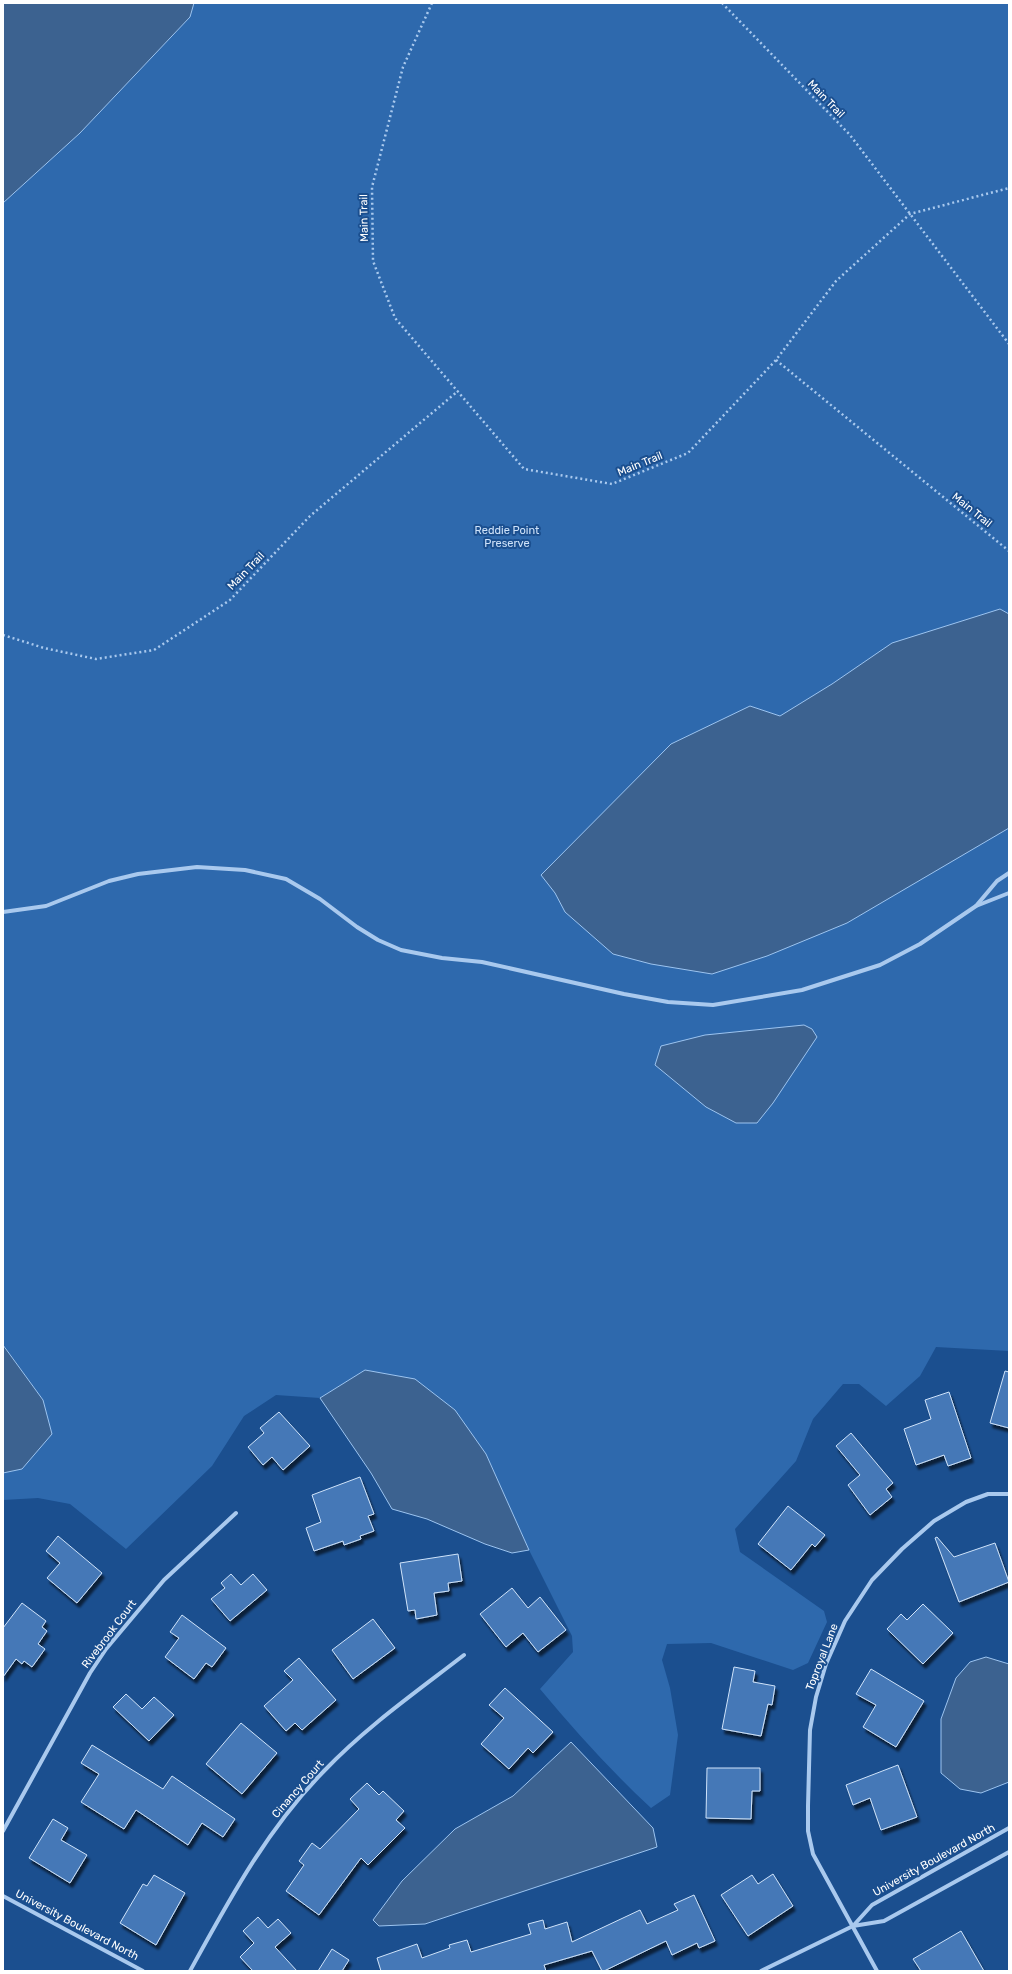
<svg xmlns="http://www.w3.org/2000/svg" width="1012" height="1974" font-family="Rubik,sans-serif">
<style>
.green{fill:#2e69ad}
.water{fill:#3c6290;stroke:#9cc4f0}
.building{fill:#4478b7;stroke:#cfe3fa;filter:url(#shadow)}
.lines{fill:none;stroke-linecap:round;stroke-linejoin:round}
.path{stroke:#a9c9ee;stroke-width:2.5;stroke-dasharray:2 3;stroke-linecap:butt}
.minor{stroke:#a9c9ee;stroke-width:4}
.labels{text-anchor:middle;dominant-baseline:central;stroke-width:4;stroke-linejoin:round;paint-order:stroke}
.street-label{font-size:11px;fill:#fff;stroke:#1b4f8f}
.park-label{font-size:11px;fill:#cfe3fa;stroke:#1b4f8f}
</style>
<defs>
<filter id="shadow"><feDropShadow dx="2.5" dy="4.5" stdDeviation="1" flood-color="#0009"/></filter>
</defs>
<rect width="100%" height="100%" fill="#1b4f8f"/>
<path class="green" d="M194 3H1009V1351L936 1347 920 1376 886 1406 859 1384H843L813 1419 796 1461 735 1529 740 1552 824 1611 827 1622 808 1663 793 1670 711 1643 667 1644 662 1660 670 1688 678 1735 670 1795 651 1808C611 1771 575 1731 540 1689L573 1652 572 1636 529 1550 486 1454 365 1370 320 1398 276 1395 244 1416 212 1466 126 1549 70 1504 38 1498 3 1500V1473L22 1469 43 1400 3 1344V203L80 133 190 17Z"/>
<g class="water">
<path d="M3 3H194L190 17 80 133 3 203Z"/>
<path d="M1000 609 1009 614V828L847 923 767 956 712 974 651 964 613 954 565 912 555 893 541 875 671 744 750 706 780 716 832 684 892 643Z"/>
<path d="M804 1025 812 1029 817 1037 773 1103 757 1123H736L706 1107 655 1065 661 1046 705 1035Z"/>
<path d="M3 1345 43 1400 52 1434 22 1469 3 1473Z"/>
<path d="M365 1370 415 1379 455 1410 486 1454 529 1550 512 1553 485 1544 427 1519 392 1509 371 1473 320 1398Z"/>
<path d="M986 1657 1009 1664V1782L981 1793 960 1789 941 1773V1719L956 1678 970 1662Z"/>
<path d="M571 1742 653 1828 657 1847 425 1924 379 1926 373 1920 402 1881 455 1829 513 1796Z"/>
</g>
<g class="building">
<path d="M1005 1371 1009 1372V1428L990 1423Z"/>
<path d="M949 1392 971 1458 948 1466 944 1455 916 1465 904 1429 931 1419 925 1400Z"/>
<path d="M279 1412 310 1446 283 1470 272 1457 263 1465 248 1447 264 1433 260 1428Z"/>
<path d="M851 1433 893 1483 886 1489 892 1497 870 1515 848 1485 860 1475 836 1446Z"/>
<path d="M360 1477 374 1514 368 1516 374 1531 360 1536 361 1539 344 1545 343 1541 314 1551 306 1528 321 1522 312 1495Z"/>
<path d="M788 1506 825 1535 815 1547 812 1544 791 1570 758 1544Z"/>
<path d="M58 1536 102 1573 77 1603 47 1578 60 1563 46 1551Z"/>
<path d="M937 1537 954 1557 995 1543 1009 1582 959 1602 935 1538Z"/>
<path d="M458 1554 462 1581 448 1583 449 1591 434 1593 437 1615 416 1619 415 1610 408 1611 400 1563Z"/>
<path d="M231 1574 241 1585 253 1574 267 1590 230 1621 211 1599 225 1588 221 1583Z"/>
<path d="M512 1588 528 1608 540 1597 566 1630 538 1652 523 1633 506 1647 480 1614Z"/>
<path d="M22 1603 46 1621 42 1627 47 1631 38 1644 45 1649 32 1667 24 1661 22 1664 16 1659 3 1677V1628Z"/>
<path d="M923 1604 953 1633 923 1664 887 1629 901 1614 907 1620Z"/>
<path d="M182 1615 226 1648 212 1667 206 1663 194 1679 165 1657 179 1638 170 1632Z"/>
<path d="M373 1619 395 1648 353 1679 332 1650Z"/>
<path d="M299 1658 336 1700 302 1730 295 1723 286 1731 264 1706 293 1680 284 1671Z"/>
<path d="M734 1667 755 1671 753 1682 775 1686 772 1705 768 1704 761 1736 722 1729Z"/>
<path d="M871 1669 924 1701 896 1747 863 1727 876 1705 856 1694Z"/>
<path d="M505 1688 553 1732 533 1753 528 1748 509 1769 481 1744 504 1718 489 1705Z"/>
<path d="M126 1694 142 1709 154 1697 174 1715 149 1741 113 1707Z"/>
<path d="M241 1723 277 1753 242 1794 206 1764Z"/>
<path d="M92 1745 163 1789 172 1776 235 1819 223 1837 202 1823 188 1845 136 1810 124 1829 81 1802 99 1774 81 1763Z"/>
<path d="M898 1765 917 1817 881 1830 870 1798 853 1805 846 1785Z"/>
<path d="M707 1768H760V1791H752L751 1819 706 1818Z"/>
<path d="M367 1783 379 1795 383 1791 404 1811 396 1820 405 1828 368 1865 361 1858 319 1915 286 1891 304 1865 299 1861 312 1843 320 1849 359 1809 350 1799Z"/>
<path d="M53 1819 68 1828 61 1840 87 1855 70 1883 29 1858Z"/>
<path d="M773 1874 793 1906 748 1936 721 1895 752 1875 758 1884Z"/>
<path d="M154 1875 185 1893 156 1945 120 1923 143 1884 147 1886Z"/>
<path d="M694 1895 715 1941 699 1948 697 1943 672 1955 666 1941 604 1971H602L592 1951 544 1965 546 1971H381L377 1958 417 1944 422 1958 450 1948 449 1945 467 1940 471 1952 531 1934 528 1924 543 1920 545 1929 567 1922 572 1942 640 1910 647 1924 678 1910 674 1904Z"/>
<path d="M258 1917 268 1928 278 1919 291 1933 275 1947 297 1971H253L240 1957 254 1943 243 1931Z"/>
<path d="M961 1931 984 1971H921L913 1959Z"/>
<path d="M332 1949 349 1960 342 1971H318Z"/>
</g>
<g class="lines">
<g class="path">
<path d="M432 3 403 67 372 187 373 261 395 318 524 469 612 484 688 453 776 360 836 281 910 214 1009 188"/>
<path d="M722 3 850 135 1009 344"/>
<path d="M776 360 1009 551"/>
<path d="M3 635 44 648 96 659 154 650 230 600 310 516 458 391"/>
</g>
<g class="minor">
<path d="M976 906 997 881 1009 873"/>
<path d="M3 912 46 906 109 881 138 874 197 867 245 870 286 879 320 899 357 927 378 940 401 950 442 958 482 962 624 994 668 1002 713 1005 802 990 880 965 920 944 976 906 1009 893"/>
<path d="M3 1831 90 1673 106 1649 164 1580 236 1513"/>
<path d="M3 1896 143 1971"/>
<path d="M853 1926 872 1905 1009 1828"/>
<path d="M190 1971C229 1900 267 1829 324 1771 366 1727 416 1692 464 1655"/>
<path d="M761 1971 853 1926 884 1921 1009 1852"/>
<path d="M877 1971 813 1854 808 1831V1806L810 1730 816 1697 826 1664 845 1621 872 1580 902 1549 934 1521 966 1502 988 1494H1009"/>
</g>
</g>
<g class="labels">
<g class="street-label">
<text transform="translate(826 99) rotate(46)">Main Trail</text>
<text transform="translate(364 218) rotate(-91)">Main Trail</text>
<text transform="translate(640 464) rotate(-22)">Main Trail</text>
<text transform="translate(972 510) rotate(39)">Main Trail</text>
<text transform="translate(246 571) rotate(-46)">Main Trail</text>
<text transform="translate(109 1634) rotate(-53)">Rivebrook Court</text>
<text transform="translate(822 1657) rotate(-69)">Toproyal Lane</text>
<text transform="translate(298 1789) rotate(-49)">Cinancy Court</text>
<text transform="translate(934 1860) rotate(-29)">University Boulevard North</text>
<text transform="translate(77 1925) rotate(28)">University Boulevard North</text>
</g>
<g class="park-label">
<text x="507" y="530">Reddie Point<tspan x="507" dy="13">Preserve</tspan></text>
</g>
</g>
<rect width="1012" height="1974" fill="none" stroke="#ffffff" stroke-width="8"/>
</svg>
